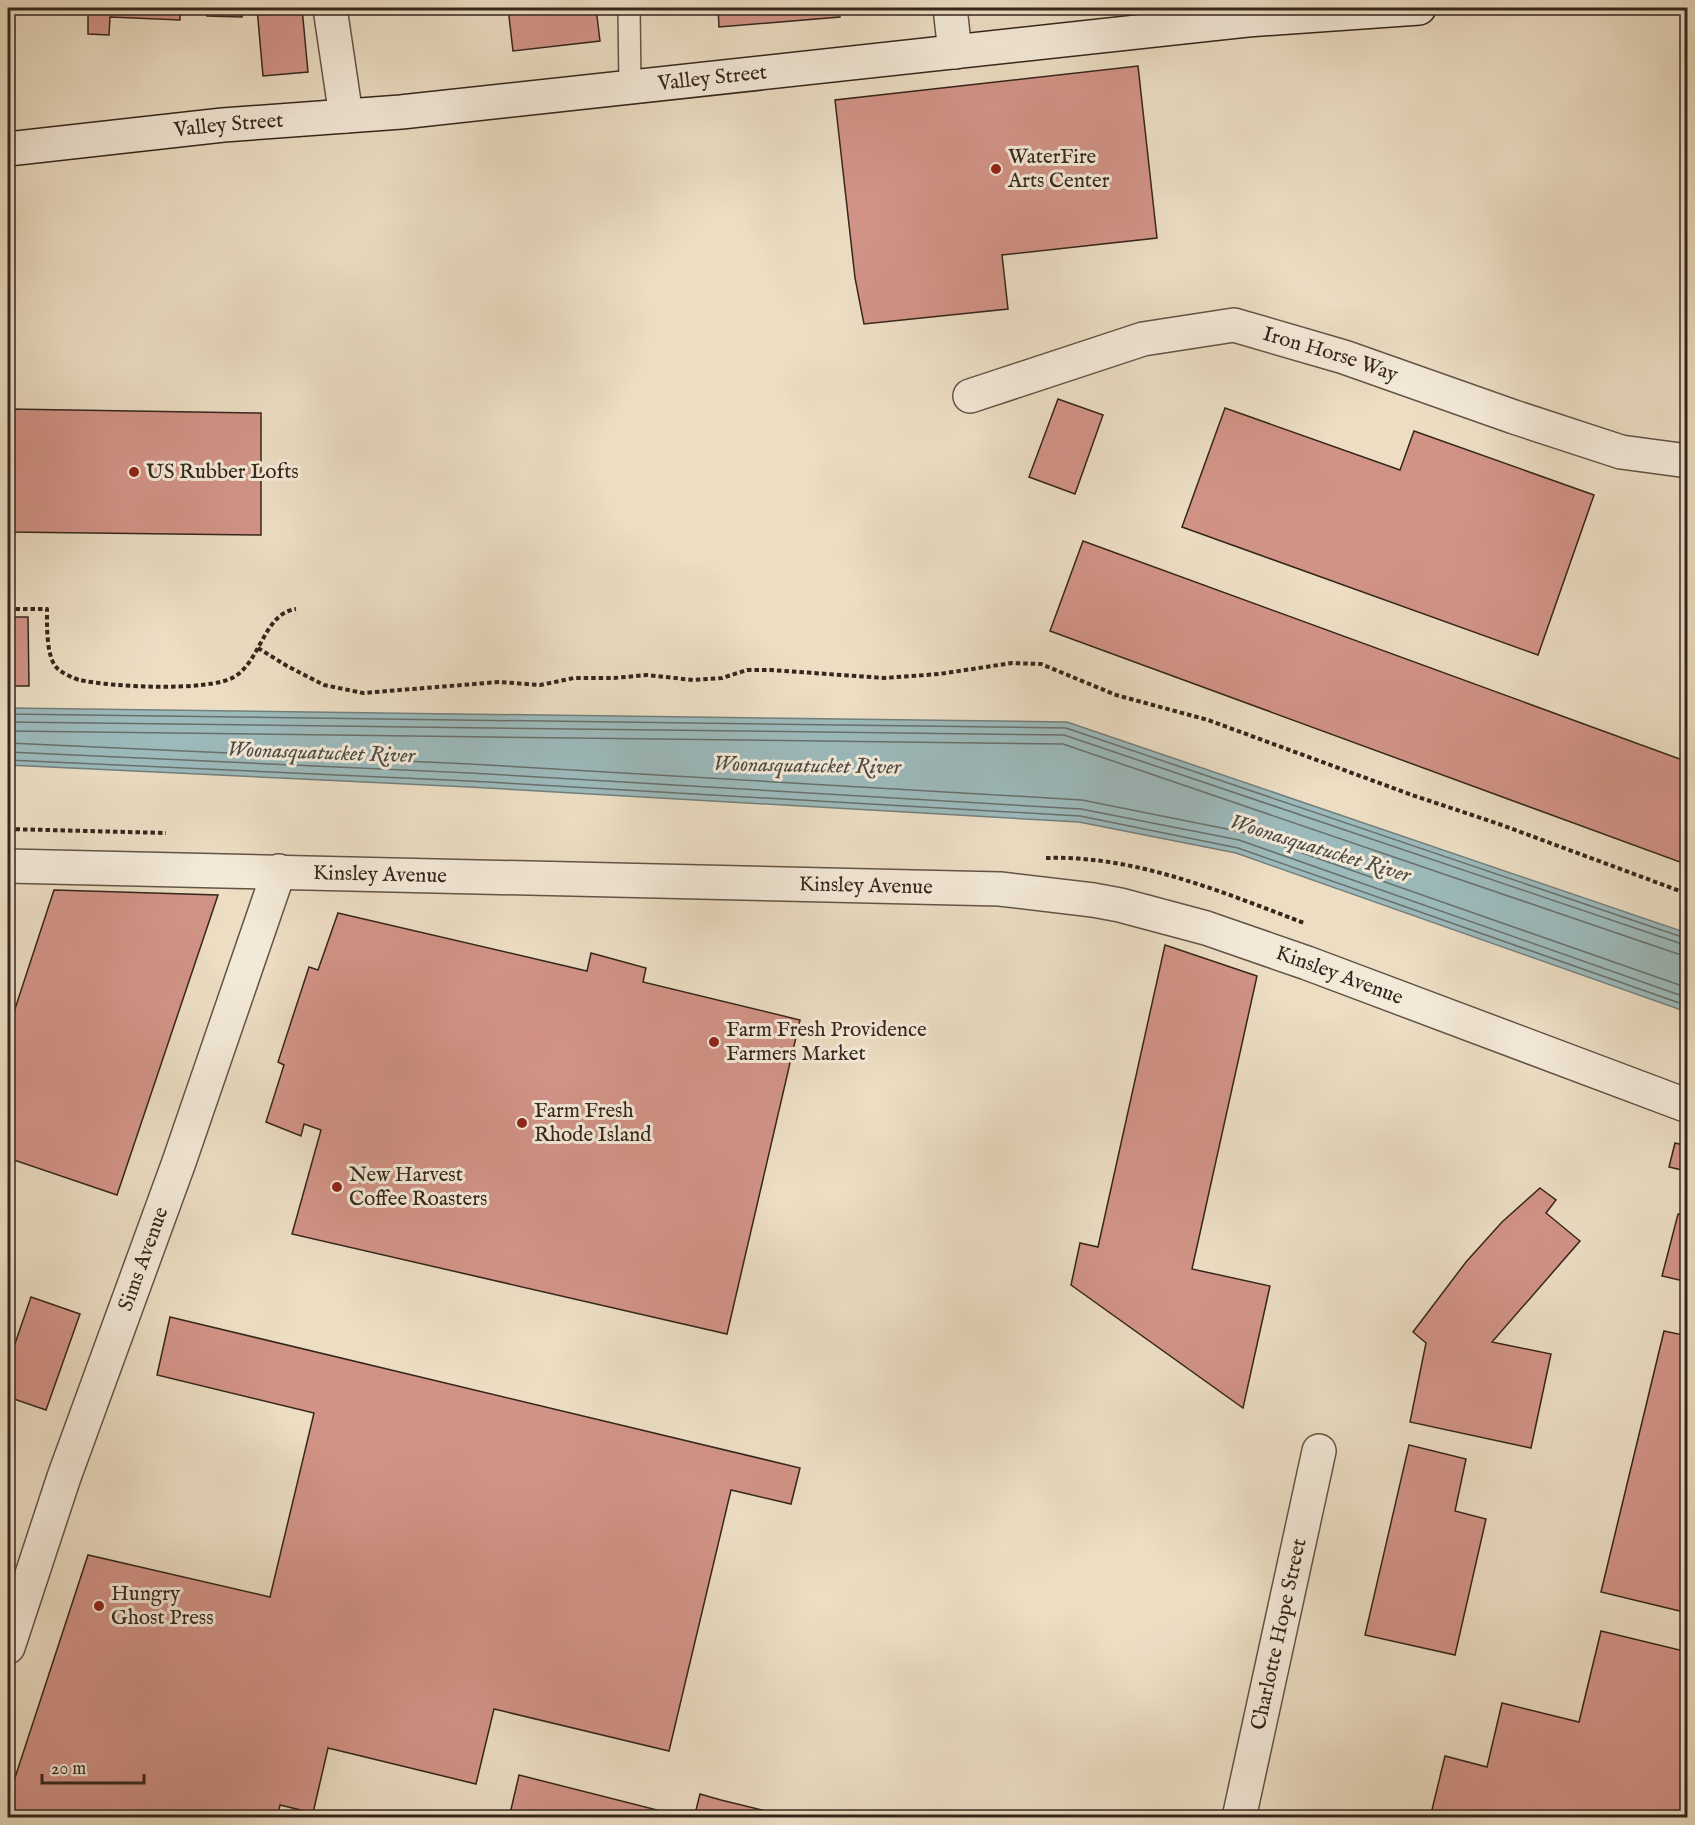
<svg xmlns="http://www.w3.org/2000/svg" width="1695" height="1825" font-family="'IM FELL English',serif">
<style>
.water{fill:#9cbabc;stroke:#737f7c;stroke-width:1.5}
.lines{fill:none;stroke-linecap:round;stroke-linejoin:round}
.shore{stroke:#68706c;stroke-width:1.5}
.building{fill:#d29387;stroke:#35261c;stroke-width:1.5}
.service-casing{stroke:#635446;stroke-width:24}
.minor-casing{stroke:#635446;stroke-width:36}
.tertiary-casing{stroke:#635446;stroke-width:36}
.secondary-casing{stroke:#35261c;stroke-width:36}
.path{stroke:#35261c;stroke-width:4;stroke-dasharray:4.5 3;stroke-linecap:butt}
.service{stroke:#f3e9d8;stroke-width:21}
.minor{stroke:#f3e9d8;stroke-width:33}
.tertiary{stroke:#f3e9d8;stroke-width:33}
.secondary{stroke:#f3e9d8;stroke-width:33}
.poi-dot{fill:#8f2418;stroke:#f3e9d8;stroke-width:2}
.labels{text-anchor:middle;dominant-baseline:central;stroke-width:6;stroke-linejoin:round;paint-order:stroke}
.street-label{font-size:21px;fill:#35261c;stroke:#f3e9d8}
.poi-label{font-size:21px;fill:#35261c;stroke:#f3e9d8;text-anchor:start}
.water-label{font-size:22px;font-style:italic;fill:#4f4b44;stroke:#f3e9d8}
</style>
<rect width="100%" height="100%" fill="#ecddc3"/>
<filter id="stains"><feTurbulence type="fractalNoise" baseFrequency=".00333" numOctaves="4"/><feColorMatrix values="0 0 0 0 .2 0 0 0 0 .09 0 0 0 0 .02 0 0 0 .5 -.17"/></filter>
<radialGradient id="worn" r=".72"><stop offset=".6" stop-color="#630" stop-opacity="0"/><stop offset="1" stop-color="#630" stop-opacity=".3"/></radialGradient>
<path class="water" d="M8 708 1067 722 1687 933V1012L1236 853 1079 822 469 787 8 765Z"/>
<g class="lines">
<g class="shore">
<path d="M8 714 1066 728 1688 939"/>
<path d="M8 722 1064 735 1688 946"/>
<path d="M8 731 1063 744 1678 954 1688 955"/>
<path d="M8 743 470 764 1082 800 1242 832 1688 988"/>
<path d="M8 752 470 773 1081 809 1239 840 1688 998"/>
<path d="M8 760 469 781 1080 816 1238 848 1688 1006"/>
</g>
</g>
<g class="building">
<path d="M31 8H180V20L110 17 109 35 88 34V14L31 12Z"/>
<path d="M207 8H242V17L207 16Z"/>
<path d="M257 8H302L308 72 263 76Z"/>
<path d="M508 8H596L600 41 513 51Z"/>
<path d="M718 8H839L840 17 719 27Z"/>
<path d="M866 8H910L867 13Z"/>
<path d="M1138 66 1157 238 1002 255 1008 309 864 324 855 278 835 100Z"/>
<path d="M1058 399 1103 415 1075 494 1029 477Z"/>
<path d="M1225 408 1400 470 1414 431 1594 495 1538 655 1182 527Z"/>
<path d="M8 409 261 413V535L8 532Z"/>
<path d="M1083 541 1688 762V865L1050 631Z"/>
<path d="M8 617H28L29 686H8Z"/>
<path d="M54 890 218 895 117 1195 8 1158V1016L12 1018Z"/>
<path d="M338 913 587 971 591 953 646 968 643 982 800 1020 727 1334 292 1234 321 1130 304 1124 301 1136 266 1122 284 1065 278 1062 309 967 318 970Z"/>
<path d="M1165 945 1257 976 1192 1269 1270 1286 1243 1408 1071 1285 1080 1243 1098 1247Z"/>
<path d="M1675 1143 1688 1146 1686 1171 1669 1167Z"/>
<path d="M1540 1188 1556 1200 1546 1213 1580 1241 1492 1342 1551 1354 1531 1448 1410 1422 1426 1343 1413 1332 1466 1262 1502 1222Z"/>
<path d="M1678 1214 1688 1216V1282L1662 1276Z"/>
<path d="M31 1297 80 1314 46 1410 8 1397V1364Z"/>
<path d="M170 1317 800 1468 791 1504 731 1490 669 1751 494 1709 476 1784 328 1748 313 1813 280 1805 277 1818H8V1799L88 1555 270 1597 314 1413 157 1375Z"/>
<path d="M1664 1331 1688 1336V1613L1601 1592Z"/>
<path d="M1409 1445 1466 1459 1455 1511 1486 1519 1455 1655 1365 1635Z"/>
<path d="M1601 1631 1688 1652V1818H1430L1445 1756 1487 1767 1502 1703 1579 1722Z"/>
<path d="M519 1775 665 1812 663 1818H509Z"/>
<path d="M700 1794 721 1800 795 1818H694Z"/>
</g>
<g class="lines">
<defs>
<path id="service" d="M629 8 630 86"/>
<g id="minor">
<path d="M330 8 346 116"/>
<path d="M950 8 955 52"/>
<path id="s1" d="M970 396 1143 339 1234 325 1344 357 1514 417 1621 452 1688 461"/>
<path id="s2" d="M8 1647 64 1477 179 1162 279 871"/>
<path id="s3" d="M1239 1818 1319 1451"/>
</g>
<g id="tertiary">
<path id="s4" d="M8 866 1000 889 1093 900 1120 905 1206 928 1307 963 1688 1106"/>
</g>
<g id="secondary">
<path id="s5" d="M8 149 223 125 401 112 1247 20 1419 8"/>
</g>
</defs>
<use href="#service" class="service-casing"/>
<use href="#minor" class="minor-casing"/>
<use href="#tertiary" class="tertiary-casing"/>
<use href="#secondary" class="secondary-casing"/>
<g class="path">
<path d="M8 609H47C47 624 46 655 56 667 60 672 74 679 80 680 110 687 208 692 234 677 261 661 264 613 296 609"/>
<path d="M258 648 287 666 324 685 363 693 499 682 540 685 574 678H614L647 675 693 680 722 678 747 670H771L884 678 939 674 1012 663 1041 664 1116 695 1208 720 1412 795 1499 824 1688 894"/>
<path d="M8 829 166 833"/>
<path d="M1046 858C1135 855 1222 892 1304 923"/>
</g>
<use href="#service" class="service"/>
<use href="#minor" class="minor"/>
<use href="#tertiary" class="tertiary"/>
<use href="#secondary" class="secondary"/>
</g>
<g class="poi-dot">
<circle cx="996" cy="169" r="6"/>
<circle cx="134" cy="472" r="6"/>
<circle cx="714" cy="1042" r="6"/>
<circle cx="522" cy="1123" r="6"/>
<circle cx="337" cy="1187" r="6"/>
<circle cx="99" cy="1606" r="6"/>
</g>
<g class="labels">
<g class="street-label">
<text stroke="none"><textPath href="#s5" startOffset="708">Valley Street</textPath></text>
<text stroke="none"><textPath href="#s5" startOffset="222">Valley Street</textPath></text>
<text stroke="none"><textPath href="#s1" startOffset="375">Iron Horse Way</textPath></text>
<text stroke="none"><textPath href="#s4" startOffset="372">Kinsley Avenue</textPath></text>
<text stroke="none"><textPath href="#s4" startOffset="858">Kinsley Avenue</textPath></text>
<text stroke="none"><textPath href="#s4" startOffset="1344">Kinsley Avenue</textPath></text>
<text stroke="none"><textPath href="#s2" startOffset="411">Sims Avenue</textPath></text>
<text stroke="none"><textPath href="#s3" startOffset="188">Charlotte Hope Street</textPath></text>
</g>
<g class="poi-label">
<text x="1008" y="157">WaterFire<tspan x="1008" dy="24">Arts Center</tspan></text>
<text x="146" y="472">US Rubber Lofts</text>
<text x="726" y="1030">Farm Fresh Providence<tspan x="726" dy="24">Farmers Market</tspan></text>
<text x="534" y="1111">Farm Fresh<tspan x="534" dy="24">Rhode Island</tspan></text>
<text x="349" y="1175">New Harvest<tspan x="349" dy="24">Coffee Roasters</tspan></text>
<text x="111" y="1594">Hungry<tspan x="111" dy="24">Ghost Press</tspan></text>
</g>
<g class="water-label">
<text transform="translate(321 753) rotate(2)">Woonasquatucket River</text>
<text transform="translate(807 766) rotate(1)">Woonasquatucket River</text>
<text transform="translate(1320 849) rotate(17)">Woonasquatucket River</text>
</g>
</g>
<rect width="1695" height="1825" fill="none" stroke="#ecddc3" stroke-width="30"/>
<rect x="9" y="9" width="1677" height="1807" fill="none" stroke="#35261c" stroke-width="3"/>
<rect x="15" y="15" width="1665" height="1795" fill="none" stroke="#35261c" stroke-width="1.5"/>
<path d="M42 1774v9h102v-9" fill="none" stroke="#35261c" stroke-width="3"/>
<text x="51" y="1774" font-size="18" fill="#35261c" stroke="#f3e9d8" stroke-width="4.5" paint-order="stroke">20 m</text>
<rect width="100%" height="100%" filter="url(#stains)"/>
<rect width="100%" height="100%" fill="url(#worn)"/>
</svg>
